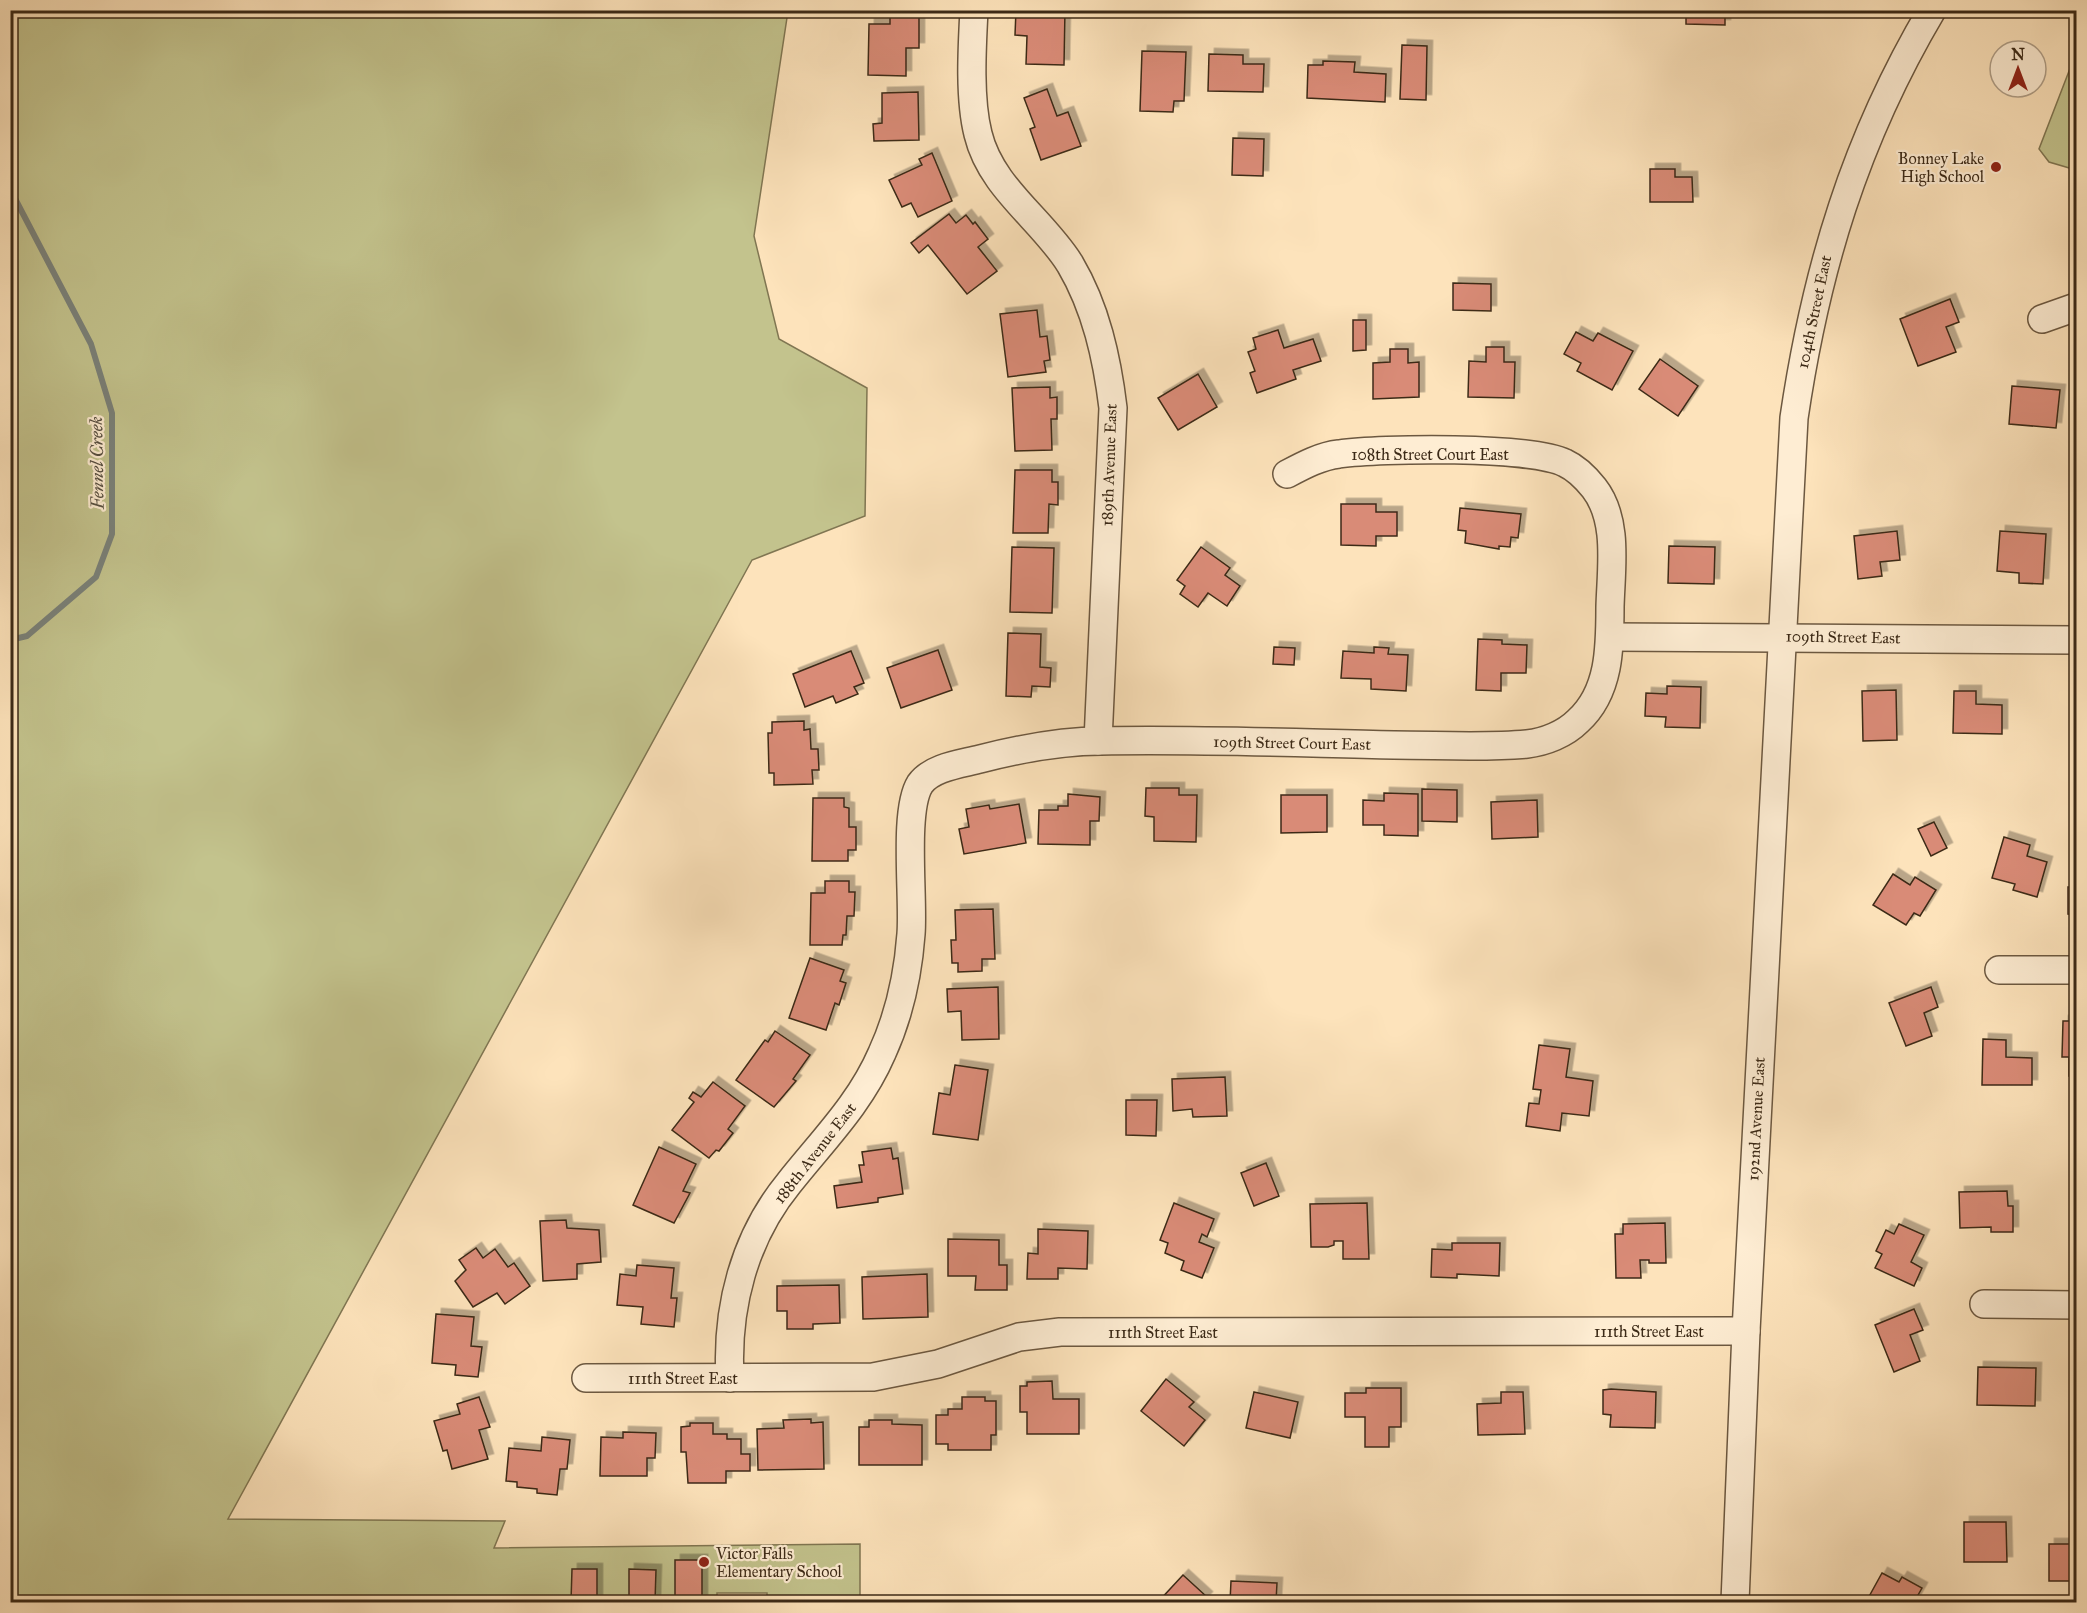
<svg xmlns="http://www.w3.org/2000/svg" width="2087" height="1613" font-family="'IM FELL Great Primer',serif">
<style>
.green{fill:#c3c38d;stroke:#807652;stroke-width:1.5}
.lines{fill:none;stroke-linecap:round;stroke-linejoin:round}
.stream{stroke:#7a8179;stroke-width:6}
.building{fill:#d98b77;stroke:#3c2a17;stroke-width:1.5;filter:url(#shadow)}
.minor-casing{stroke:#6c5840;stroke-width:30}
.minor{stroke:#feedd3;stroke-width:27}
.poi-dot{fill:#8f2418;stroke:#feedd3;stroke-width:2}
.labels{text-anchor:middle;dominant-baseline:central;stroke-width:4.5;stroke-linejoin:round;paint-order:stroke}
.poi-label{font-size:16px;fill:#3c2a17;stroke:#feedd3;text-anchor:end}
.street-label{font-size:16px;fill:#3c2a17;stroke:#feedd3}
.water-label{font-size:18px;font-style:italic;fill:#564e40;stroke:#feedd3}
</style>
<defs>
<filter id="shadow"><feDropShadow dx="5.5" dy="-5.5" stdDeviation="0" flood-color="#0004"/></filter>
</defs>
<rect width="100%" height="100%" fill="#fde3bb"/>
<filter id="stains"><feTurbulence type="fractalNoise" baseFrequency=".00333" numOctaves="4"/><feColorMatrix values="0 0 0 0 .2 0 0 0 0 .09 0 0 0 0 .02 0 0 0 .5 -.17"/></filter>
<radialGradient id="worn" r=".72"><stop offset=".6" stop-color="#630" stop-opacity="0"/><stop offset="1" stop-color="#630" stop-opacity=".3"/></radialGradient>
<g class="green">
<path d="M11 11H788L754 236 779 339 867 388 865 516 752 560 228 1519 505 1521 494 1548 860 1544V1598H767V1593H717V1602H11Z"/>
<path d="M2076 53V170L2049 162 2039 149Z"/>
</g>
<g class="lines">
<path class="stream" d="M10 189 91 344 112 413V534L96 577 27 636 10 640"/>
</g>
<g class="building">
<path d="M1016 10 1051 13V10H1065L1064 65 1026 64 1027 36 1015 35Z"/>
<path d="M1686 10H1725V25L1686 24Z"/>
<path d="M890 12H919V48H906V76L868 75 869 24H890Z"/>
<path d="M1402 45 1427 46 1426 100 1400 99Z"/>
<path d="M1142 51 1186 52 1184 101H1174L1173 112 1140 111Z"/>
<path d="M1209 54 1243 55V64H1264L1263 92 1208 91Z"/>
<path d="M1323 61 1355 62 1354 72 1386 74 1385 102 1307 98 1308 65H1323Z"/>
<path d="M1047 89 1057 116 1068 112 1081 146 1041 160 1030 129 1035 127 1024 98Z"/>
<path d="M918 92 919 140 874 141 873 124 882 123V93Z"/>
<path d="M1233 138 1264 139 1263 176 1232 175Z"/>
<path d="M932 153 952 201 918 217 911 203 902 207 889 180 922 165 919 159Z"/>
<path d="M1650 169H1675V177H1692L1693 202H1650Z"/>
<path d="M949 214 956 223 966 215 973 224 975 222 988 239 978 247 997 271 967 294 928 245 919 253 911 243Z"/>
<path d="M1453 283 1491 284V311L1453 310Z"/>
<path d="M1950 299 1959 322 1946 327 1956 352 1918 366 1900 319Z"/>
<path d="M1037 310 1040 337 1047 336 1050 360 1044 361 1046 372 1008 377 1000 314Z"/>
<path d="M1353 320H1366V350L1353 351Z"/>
<path d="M1278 330 1284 348 1313 339 1321 361 1293 370 1296 379 1257 393 1250 373 1255 371 1248 352 1256 349 1253 338Z"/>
<path d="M1576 332 1593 341 1598 333 1633 351 1612 390 1577 371 1581 363 1564 354Z"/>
<path d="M1486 347H1504V362H1515L1514 398 1468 397 1469 361 1486 362Z"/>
<path d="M1390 349H1408V363L1419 362V397L1373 399V363L1390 362Z"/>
<path d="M1660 359 1698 386 1678 416 1639 389Z"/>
<path d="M1198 374 1217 407 1178 430 1158 398Z"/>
<path d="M2012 386 2060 390 2056 428 2009 424Z"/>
<path d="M1050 387V398L1057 397V419H1051L1052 450 1015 451 1012 388Z"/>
<path d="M1015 470H1052V482H1058V505L1049 504 1048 533H1013Z"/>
<path d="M1341 504H1376V512H1397V536H1376V546L1341 545Z"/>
<path d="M1460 508 1521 514 1518 538 1511 537 1510 547 1499 546V549L1465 543 1466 531 1458 530Z"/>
<path d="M1897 531 1900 560 1880 562 1882 576 1858 579 1854 536Z"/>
<path d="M2000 531 2046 534 2043 584 2019 583V573L1997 571Z"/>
<path d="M1669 546 1715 547 1714 584 1668 583Z"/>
<path d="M1012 547 1054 548 1052 613 1010 612Z"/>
<path d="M1201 547 1230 568 1225 575 1240 586 1227 606 1208 593 1198 607 1180 594 1185 586 1177 580Z"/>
<path d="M1008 633 1041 634 1040 667 1051 668 1050 687 1032 686 1031 697 1006 696Z"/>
<path d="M1478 639 1502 640V644L1527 645 1526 673H1501V691L1476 690Z"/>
<path d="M1274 647 1295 648 1294 665 1273 664Z"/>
<path d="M1374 647 1389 648 1388 654 1408 655 1406 691 1371 689V679L1341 678 1343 651 1374 653Z"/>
<path d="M938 650 952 690 901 708 887 668Z"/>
<path d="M851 651 864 683 854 687 858 694 836 703 833 696 805 707 793 674Z"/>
<path d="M1667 686 1701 687 1700 728 1665 727 1666 717 1645 716 1646 693 1667 694Z"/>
<path d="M1896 690 1897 740 1863 741 1862 691Z"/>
<path d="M1954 691H1976V704L2002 705V734L1953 733Z"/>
<path d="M804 721V730L810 729 811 749H818L819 770H812L813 784 774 785V773H769L768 733H772V722Z"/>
<path d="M1146 788H1179V795H1197L1196 842 1154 841V817L1145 816Z"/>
<path d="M1422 789 1457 790V822L1422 821Z"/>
<path d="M1384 793 1418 794V836L1384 835V825H1363V800L1384 801Z"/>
<path d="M1068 794 1100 797 1099 821H1090V845L1038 844 1039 810H1058V806H1068Z"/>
<path d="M1281 795H1327V832L1281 833Z"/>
<path d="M813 798H844V807L849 808V827H856V850H848V861H812Z"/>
<path d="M1537 800 1538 837 1492 839 1491 802Z"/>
<path d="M1019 804 1026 843 964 854 959 829 969 827 966 809 989 805 990 809Z"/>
<path d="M1934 822 1947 848 1931 856 1918 829Z"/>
<path d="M2004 837 2030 845 2027 856 2047 862 2037 897 2013 890 2015 884 1992 878Z"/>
<path d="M1893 874 1910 885 1915 877 1936 890 1920 916 1914 913 1906 925 1873 905Z"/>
<path d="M825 881H849V892H855L854 916H847L846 935H843L842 945H810L811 893H825Z"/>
<path d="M2068 887H2076V915L2068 914Z"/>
<path d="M993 909 995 959H982V971L958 972V963H952L951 940H956L955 910Z"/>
<path d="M810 958 844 970 840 981 846 983 839 1005 835 1003 826 1030 789 1018Z"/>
<path d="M998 987 999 1039 962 1040 961 1011 948 1012 947 989Z"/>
<path d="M1931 987 1938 1007 1924 1013 1932 1036 1906 1046 1889 1003Z"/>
<path d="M2063 1021H2076V1076H2069V1057H2062Z"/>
<path d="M775 1031 810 1055 793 1079 796 1081 774 1107 736 1080 765 1040 768 1042Z"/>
<path d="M1983 1039 2006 1040V1057L2032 1058V1085H1982Z"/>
<path d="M1539 1045 1570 1049 1566 1077 1593 1081 1589 1116 1562 1113 1560 1131 1526 1126 1529 1103 1539 1104 1541 1090 1533 1089Z"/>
<path d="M955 1065 988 1070 978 1140 933 1134 939 1093 950 1095Z"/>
<path d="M1225 1077 1227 1116 1193 1117 1192 1109 1173 1111 1172 1079Z"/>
<path d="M713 1082 745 1106 728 1129 733 1133 719 1151 716 1150 709 1158 672 1130 694 1102 689 1098 693 1092 701 1097Z"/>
<path d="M1126 1100H1157L1156 1136 1126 1135Z"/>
<path d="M659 1147 696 1164 683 1191 690 1193 674 1223 633 1205Z"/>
<path d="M891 1148 893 1159 898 1158 903 1194 878 1198V1202L837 1208 834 1186 862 1182 859 1165H864L862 1152Z"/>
<path d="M1266 1163 1279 1196 1254 1206 1241 1173Z"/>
<path d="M2007 1191 2008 1206H2013V1232H1991V1227L1960 1228 1959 1192Z"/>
<path d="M1174 1203 1214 1219 1207 1237 1202 1234 1199 1242 1214 1248 1202 1278 1181 1270 1184 1261 1165 1253 1168 1243 1160 1240Z"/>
<path d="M1367 1203 1369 1259H1343V1241H1334V1245L1328 1247H1311L1310 1204Z"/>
<path d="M566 1220 567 1228 599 1230 601 1262 577 1264V1279L543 1281 540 1221Z"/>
<path d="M1665 1223 1666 1263H1649V1260H1640L1641 1278H1616L1615 1234H1623V1224Z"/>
<path d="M1899 1224 1924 1235 1911 1262 1922 1268 1914 1286 1875 1268 1882 1254 1876 1251 1886 1230 1894 1234Z"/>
<path d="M1038 1229 1088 1231 1087 1269 1058 1268V1279H1027L1028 1253 1038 1254Z"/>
<path d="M948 1239 999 1240V1265H1007V1290H975L976 1276H948Z"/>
<path d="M1452 1243H1500L1499 1276 1457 1274V1278L1431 1277 1432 1249 1452 1250Z"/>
<path d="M476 1248 483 1258 495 1249 508 1267 514 1263 530 1286 505 1304 497 1293 473 1307 455 1281 466 1270 459 1260Z"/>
<path d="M637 1265 674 1268 671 1298H677L674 1327 641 1324 643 1307 617 1305 620 1274 636 1276Z"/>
<path d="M927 1274 928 1317 863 1319 862 1277Z"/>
<path d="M839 1285 840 1323 813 1324V1329H787V1311H777V1286Z"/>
<path d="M1914 1309 1923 1330 1910 1335 1920 1361 1894 1372 1875 1325Z"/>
<path d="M436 1314 474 1317 471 1346 482 1347 478 1377 455 1375 456 1365 432 1363Z"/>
<path d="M1978 1367 2036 1368 2035 1406 1977 1405Z"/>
<path d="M1166 1379 1194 1402 1189 1407 1205 1420 1184 1446 1141 1411Z"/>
<path d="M1052 1381 1053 1399H1079V1434H1027V1412H1020V1386H1027V1382Z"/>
<path d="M1366 1388H1401V1427H1389V1447H1365V1417H1345V1393H1366Z"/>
<path d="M1611 1389 1656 1392 1655 1428 1610 1427 1611 1415 1603 1414V1390Z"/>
<path d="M1254 1392 1298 1402 1290 1438 1246 1428Z"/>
<path d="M1501 1392H1523L1525 1434 1478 1435 1477 1404 1501 1403Z"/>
<path d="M479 1397 490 1427 479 1430 488 1459 452 1469 447 1450 443 1451 434 1421 460 1414 457 1404Z"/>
<path d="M962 1397H985V1401H996V1435H991V1450H948V1444H936V1415H948V1409H962Z"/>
<path d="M811 1419V1423L823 1422 824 1469 758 1470 757 1429 784 1428 783 1420Z"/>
<path d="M869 1420H892V1424L922 1425V1465H859V1427H869Z"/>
<path d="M690 1423H713V1434H727V1439H741V1454H750V1471H726V1483H688L686 1452H681V1427L690 1426Z"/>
<path d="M623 1432 656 1433 655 1458H647V1476H600L601 1437 623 1438Z"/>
<path d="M542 1437 570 1440 567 1469H560L557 1495 537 1493V1489L517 1487V1482L506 1481 509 1448 541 1451Z"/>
<path d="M1964 1522H2006L2007 1562H1964Z"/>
<rect x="2049" y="1544" width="27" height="37"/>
<rect x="675" y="1560" width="27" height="42"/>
<path d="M572 1569H597V1601H571Z"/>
<path d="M629 1569 656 1570 655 1602H629Z"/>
<path d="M1882 1573 1899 1582 1902 1577 1922 1588 1914 1602H1866Z"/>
<path d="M1183 1575 1207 1597 1202 1602H1158Z"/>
<path d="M1231 1581 1277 1583 1276 1602H1230Z"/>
</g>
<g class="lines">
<defs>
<g id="minor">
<path d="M974 10C972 48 969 98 978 134 991 188 1042 219 1070 264 1096 308 1107 358 1113 408L1098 741"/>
<path d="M2042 319 2076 307"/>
<path d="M1610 637 2076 640"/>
<path d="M1999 970H2076"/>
<path d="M1984 1304 2076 1305"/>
<path d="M586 1378 873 1377 938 1364 1019 1337 1060 1332 1746 1331"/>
<path d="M730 1378C726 1308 744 1238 789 1183 823 1140 860 1104 882 1053 899 1016 908 975 911 934 914 899 903 811 920 784 932 767 961 764 980 759 1019 749 1060 741 1101 741 1199 739 1297 743 1394 745 1438 745 1484 748 1527 744 1545 742 1565 734 1578 721 1610 692 1610 647 1610 607 1611 568 1619 520 1594 488 1586 478 1576 468 1565 463 1530 446 1381 448 1339 454 1321 456 1304 465 1287 474"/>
<path d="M1735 1602 1746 1331 1794 418C1816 269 1855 140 1932 10"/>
</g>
</defs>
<use href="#minor" class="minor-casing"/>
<use href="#minor" class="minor"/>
</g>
<g class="poi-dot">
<circle cx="1996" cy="167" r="6"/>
<circle cx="704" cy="1562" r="6"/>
</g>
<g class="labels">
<g class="poi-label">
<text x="1984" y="158">Bonney Lake<tspan x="1984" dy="18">High School</tspan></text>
<text x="716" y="1553" text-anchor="start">Victor Falls<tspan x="716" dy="18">Elementary School</tspan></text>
</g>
<g class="street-label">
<text transform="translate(1814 312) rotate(-78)">104th Street East</text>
<text x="1430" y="454">108th Street Court East</text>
<text transform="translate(1109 465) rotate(-88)">189th Avenue East</text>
<text transform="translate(1843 637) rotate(1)">109th Street East</text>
<text transform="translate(1292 743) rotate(1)">109th Street Court East</text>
<text transform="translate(1756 1119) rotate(-87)">192nd Avenue East</text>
<text transform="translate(815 1153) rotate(-52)">188th Avenue East</text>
<text x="1649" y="1331">111th Street East</text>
<text x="1163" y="1332">111th Street East</text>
<text x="683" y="1378">111th Street East</text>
</g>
<g class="water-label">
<text transform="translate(97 463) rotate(-91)">Fennel Creek</text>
</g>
</g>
<rect width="2087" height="1613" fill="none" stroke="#fde3bb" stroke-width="36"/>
<rect x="12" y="12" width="2063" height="1589" fill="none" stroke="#3c2a17" stroke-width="3"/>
<rect x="18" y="18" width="2051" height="1577" fill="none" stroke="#3c2a17" stroke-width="1.5"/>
<g transform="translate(2018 69)"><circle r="28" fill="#feedd3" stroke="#b09f88" stroke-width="1.5"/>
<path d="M0-4.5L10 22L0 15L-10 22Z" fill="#8f2418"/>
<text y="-9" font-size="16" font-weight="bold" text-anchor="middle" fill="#3c2a17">N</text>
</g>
<rect width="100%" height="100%" filter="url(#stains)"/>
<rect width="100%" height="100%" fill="url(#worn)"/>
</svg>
